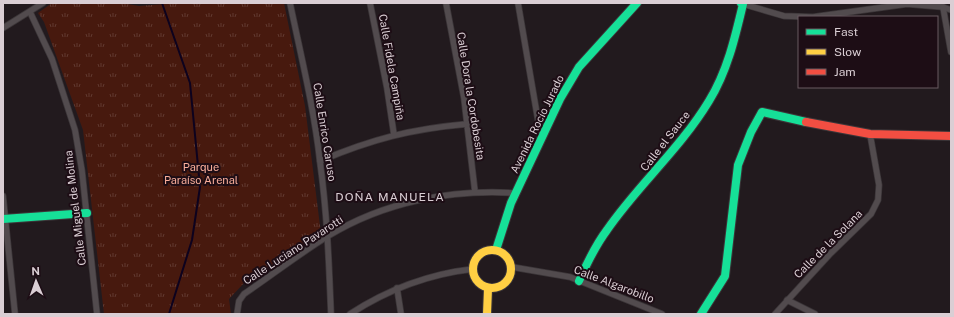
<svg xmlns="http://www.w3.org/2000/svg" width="954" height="317" font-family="'Public Sans',sans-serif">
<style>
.park{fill:url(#park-tufts)}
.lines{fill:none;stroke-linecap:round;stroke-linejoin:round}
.stream{stroke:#0d021e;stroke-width:2}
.street-casing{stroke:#3c3639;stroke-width:7}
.fast-casing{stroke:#3c3639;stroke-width:10}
.slow-casing{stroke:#3c3639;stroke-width:10}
.jam-casing{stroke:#3c3639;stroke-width:10}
.street{stroke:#524b4e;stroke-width:5.5}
.fast{stroke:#16e098;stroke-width:8}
.slow{stroke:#ffcf43;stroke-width:8}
.jam{stroke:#f24e42;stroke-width:8}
.labels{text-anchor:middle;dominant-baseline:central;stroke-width:4;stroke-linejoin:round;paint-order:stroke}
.street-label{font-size:11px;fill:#daced4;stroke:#1d0d15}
.park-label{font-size:11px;fill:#faaf9b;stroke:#1d0d15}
.neighbourhood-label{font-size:12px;letter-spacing:1px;fill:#daced4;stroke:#1d0d15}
</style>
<defs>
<pattern id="park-tufts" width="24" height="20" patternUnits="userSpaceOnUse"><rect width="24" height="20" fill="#47190e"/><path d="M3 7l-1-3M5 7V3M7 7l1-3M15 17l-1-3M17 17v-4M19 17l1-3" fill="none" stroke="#613930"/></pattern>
</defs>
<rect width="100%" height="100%" fill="#221a1e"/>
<path class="park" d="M52 3H122L139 6 176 3H284L305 106 321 234 245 282 229 299 231 314H104L83 130 44 22 38 13Z"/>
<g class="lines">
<path class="stream" d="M162 3 190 83 200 187 192 240 169 314"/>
<defs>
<g id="street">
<path d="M290 3C301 56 314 108 320 162 327 212 329 263 331 314"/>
<path d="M370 3 387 88 394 135"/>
<path d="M446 3 464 98 475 192"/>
<path d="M518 3 541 138"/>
<path d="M743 4 784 16 813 17 907 4 943 7 951 10"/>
<path d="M943 7 951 52"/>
<path d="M30 12 52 59 75 130 82 171 97 314"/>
<path d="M3 28 43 3"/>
<path d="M320 161C372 139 411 129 467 124"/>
<path d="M3 196 15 314"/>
<path d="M512 267 570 277 662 314"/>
<path d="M397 288 401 314"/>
<path d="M787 300 815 314"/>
<path d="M237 314 239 301 244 294C272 275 299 254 328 236 384 202 450 189 515 193"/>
<path d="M350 314C387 290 429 274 473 269"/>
<path d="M775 314 831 253 871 214 878 200 879 185 870 134"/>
</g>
<g id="fast">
<path d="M3 219 87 213"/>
<path d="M496 250 511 203 560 99 579 67 637 3"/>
<path d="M579 281C587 263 595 246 607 230 638 185 680 149 709 101 727 72 735 38 743 4L741 3"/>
<path d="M701 314 725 276 738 165 751 132 762 112 806 122"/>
</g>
<g id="slow">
<circle cx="492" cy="269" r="19"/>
<path d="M487 314 488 289"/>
</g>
<path id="jam" d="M806 122 870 134 951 136"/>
</defs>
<use href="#street" class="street-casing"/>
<use href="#fast" class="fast-casing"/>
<use href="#slow" class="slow-casing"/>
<use href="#jam" class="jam-casing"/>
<use href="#street" class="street"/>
<use href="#fast" class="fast"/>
<use href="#slow" class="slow"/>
<use href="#jam" class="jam"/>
</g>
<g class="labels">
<g class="street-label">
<text transform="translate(392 67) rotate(80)">Calle Fidela Campiña</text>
<text transform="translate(471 96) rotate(81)">Calle Dora la Cordobesita</text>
<text transform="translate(537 124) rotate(-64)">Avenida Rocío Jurado</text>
<text transform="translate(325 132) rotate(81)">Calle Enrico Caruso</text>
<text transform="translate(665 141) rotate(-52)">Calle el Sauce</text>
<text transform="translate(75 208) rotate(-97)">Calle Miguel de Molina</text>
<text transform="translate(828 244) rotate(-45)">Calle de la Solana</text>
<text transform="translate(293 250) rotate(-33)">Calle Luciano Pavarotti</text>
<text transform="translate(614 284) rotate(21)">Calle Algarobillo</text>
</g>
<g class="park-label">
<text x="201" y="167">Parque<tspan x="201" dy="13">Paraíso Arenal</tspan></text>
</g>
<g class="neighbourhood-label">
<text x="390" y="197">DOÑA MANUELA</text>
</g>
</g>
<rect width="954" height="317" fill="none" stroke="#daced4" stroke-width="8"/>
<rect x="798" y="16" width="140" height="72" fill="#1d0d15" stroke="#695a61"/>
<rect x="806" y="29" width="20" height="6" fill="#16e098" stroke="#695a61"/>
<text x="834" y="36" font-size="12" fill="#daced4">Fast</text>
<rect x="806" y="49" width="20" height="6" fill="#ffcf43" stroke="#695a61"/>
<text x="834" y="56" font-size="12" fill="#daced4">Slow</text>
<rect x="806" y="69" width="20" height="6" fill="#f24e42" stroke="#695a61"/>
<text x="834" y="76" font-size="12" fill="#daced4">Jam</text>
<g transform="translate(36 281) rotate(358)" stroke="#1d0d15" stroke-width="3" paint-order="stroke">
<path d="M0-3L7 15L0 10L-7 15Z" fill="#daced4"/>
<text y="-6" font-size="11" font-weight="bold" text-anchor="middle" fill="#daced4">N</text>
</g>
</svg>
